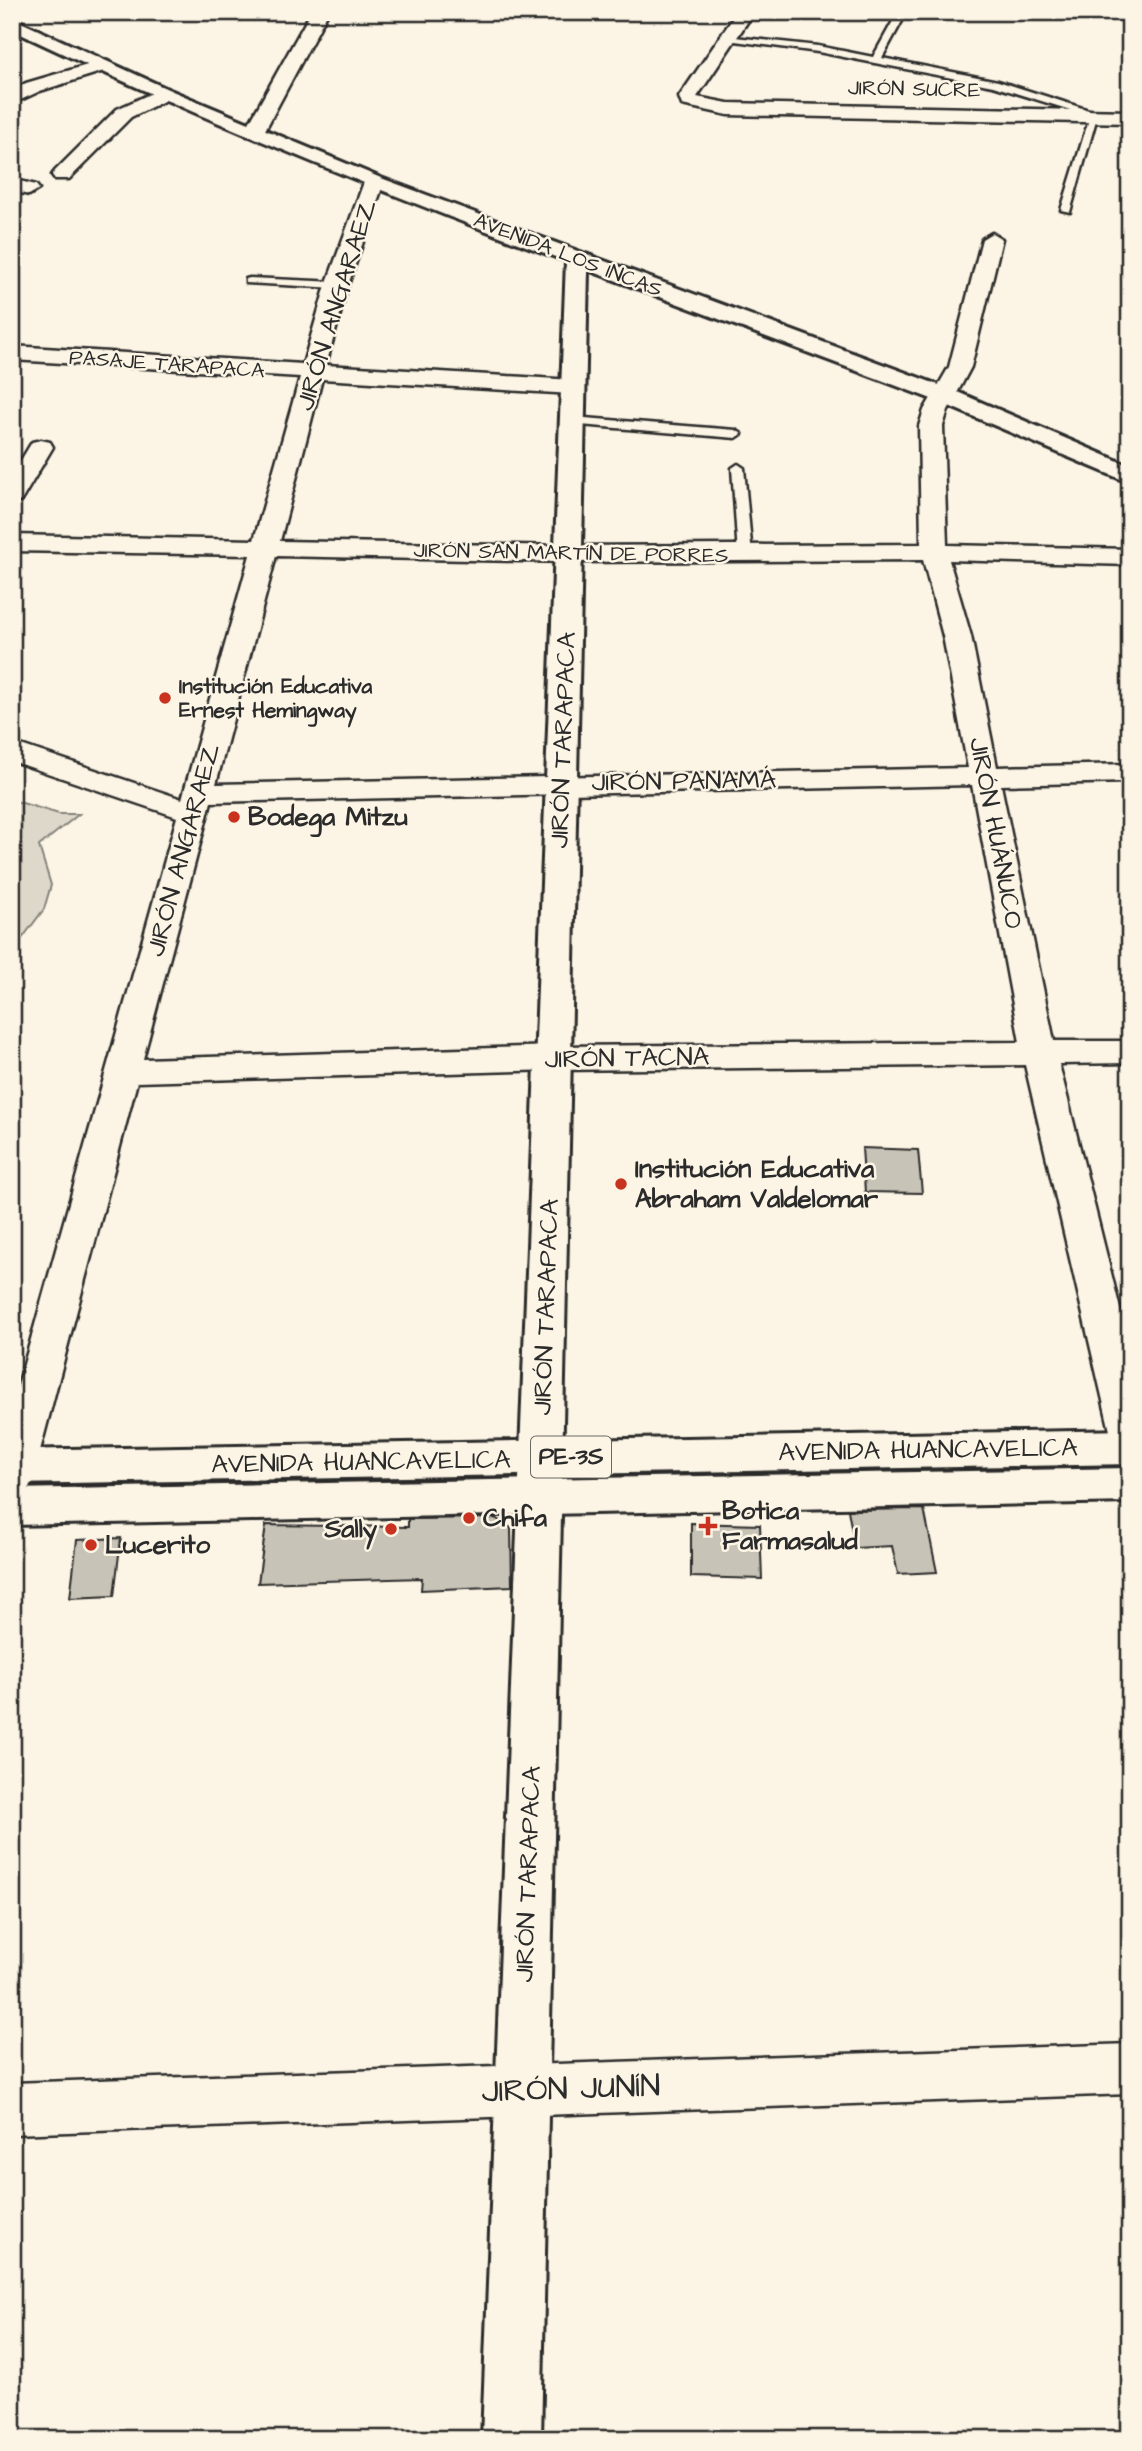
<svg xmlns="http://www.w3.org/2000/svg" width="1142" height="2451" font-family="'Architects Daughter',sans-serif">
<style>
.green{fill:#ded8ca;stroke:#84827a;stroke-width:2}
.building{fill:#c8c3b7;stroke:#2b2b2b;stroke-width:2}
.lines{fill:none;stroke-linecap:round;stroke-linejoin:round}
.service-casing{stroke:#2b2b2b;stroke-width:5}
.minor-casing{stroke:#2b2b2b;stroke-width:5}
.tertiary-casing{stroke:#2b2b2b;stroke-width:6}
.trunk-casing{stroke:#2b2b2b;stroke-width:6}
.service{fill:#fcf5e5;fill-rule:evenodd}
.minor{fill:#fcf5e5;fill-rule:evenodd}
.tertiary{fill:#fcf5e5;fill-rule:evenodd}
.trunk{fill:#fcf5e5;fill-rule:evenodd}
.poi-dot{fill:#c8321e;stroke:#fcf5e5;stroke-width:2.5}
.labels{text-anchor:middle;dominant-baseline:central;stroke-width:5;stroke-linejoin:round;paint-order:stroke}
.far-street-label{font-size:21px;fill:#2b2b2b;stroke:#fcf5e5}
.far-poi-label{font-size:21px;font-weight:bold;fill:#2b2b2b;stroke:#fcf5e5;text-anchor:start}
.shield{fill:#fcf5e5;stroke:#6a6863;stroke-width:2}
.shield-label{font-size:24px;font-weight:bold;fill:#2b2b2b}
.street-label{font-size:26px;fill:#2b2b2b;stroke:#fcf5e5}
.poi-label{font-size:26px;font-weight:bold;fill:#2b2b2b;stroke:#fcf5e5;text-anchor:start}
.near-street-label{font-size:32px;fill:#2b2b2b;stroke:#fcf5e5}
</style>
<rect width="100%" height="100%" fill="#fcf5e5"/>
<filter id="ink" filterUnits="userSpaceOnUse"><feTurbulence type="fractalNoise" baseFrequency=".0143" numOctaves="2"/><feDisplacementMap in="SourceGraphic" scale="14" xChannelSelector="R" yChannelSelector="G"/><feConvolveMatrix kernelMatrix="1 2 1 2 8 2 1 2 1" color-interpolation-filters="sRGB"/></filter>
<g filter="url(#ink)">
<path class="green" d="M12 800 59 814H79L39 846 51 885 44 909 12 952Z"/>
<g class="building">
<path d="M862 1148 918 1150 922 1193 865 1192Z"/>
<path d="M924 1509 937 1572 898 1574 892 1546 855 1548 848 1510Z"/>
<path d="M495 1518 511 1528 512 1586 421 1590 422 1578 258 1583 266 1525 408 1527V1519Z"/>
<path d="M691 1523 760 1525 762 1579 691 1577Z"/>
<path d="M121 1538 114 1596 70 1598 77 1540Z"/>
</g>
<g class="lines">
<defs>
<g id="service">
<path d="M73 12H131L133 14 128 17Z"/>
<path d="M898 12H907L882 58 998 81 1098 113 1070 212 1061 210 1090 116 993 86 818 52 720 39 725 36 818 46 873 57Z"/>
<path d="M250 278 337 282 343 285 337 288 246 283V279Z"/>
<path d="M572 417 736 430 742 434 736 438 568 424 566 421Z"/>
<path d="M738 464 744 468 752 555 745 559 738 555 732 468Z"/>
</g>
<g id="minor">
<path d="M311 12H328L264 132 261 136H247L244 132Z"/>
<path d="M737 12H754L697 97 728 103 1130 111V123L728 115 682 105 679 97Z"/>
<path d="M101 61 107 62 110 66 107 70 40 91 12 104V91L26 83Z"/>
<path d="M163 88 170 90 172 94 170 98 131 117 69 179H55L52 175 55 171 117 109Z"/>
<path d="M374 176 384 182 348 285 326 365 573 380 581 382 585 387 581 392 573 394 322 379 280 541 568 546 921 544 919 426 924 410 949 367 982 239 992 233 1002 239 971 367 948 410 943 426 947 545 1130 549V565L949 560 971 636 997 767 1130 764V782L1001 785 1054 1041H1130V1063L1059 1064 1130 1349V1447L1116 1442 1110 1431 1025 1065 554 1070 137 1082 32 1481 26 1493 12 1498V1407L177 817 12 761V742L182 799 250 555 12 551V535L254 540 300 377 12 360V346L303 364 326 285 364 182ZM276 556 568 562 923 560 943 636 968 768 216 784ZM972 785 1020 1042 554 1046 143 1059 211 802Z"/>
<path d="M12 179 36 185 39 189 29 195 12 191Z"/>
<path d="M41 440 50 442 53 447 21 501 12 503V475L32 442Z"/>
<path d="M1130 2044V2094L12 2134V2083Z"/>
</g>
<path id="tertiary" d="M12 18 170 90 381 178 955 391 1130 466V483L937 401 588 270 541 2439H482L566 261C378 191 194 116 12 30Z"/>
<g id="trunk">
<path d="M1130 1430V1464L12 1484V1450Z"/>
<path d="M1130 1468V1502L12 1525V1489Z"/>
</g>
</defs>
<use href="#service" class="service-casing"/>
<use href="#minor" class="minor-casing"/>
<use href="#tertiary" class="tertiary-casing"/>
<use href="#trunk" class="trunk-casing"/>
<use href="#service" class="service"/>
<use href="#minor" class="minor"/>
<use href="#tertiary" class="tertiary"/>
<use href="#trunk" class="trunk"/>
</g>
</g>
<g class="poi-dot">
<circle cx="165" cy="698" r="7"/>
<circle cx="234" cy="817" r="7"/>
<circle cx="621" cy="1184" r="7"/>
<circle cx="469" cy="1518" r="7"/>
<path d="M704.5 1515.5h7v7h7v7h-7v7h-7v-7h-7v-7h7z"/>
<circle cx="391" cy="1529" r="7"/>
<circle cx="91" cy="1545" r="7"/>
</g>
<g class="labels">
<g class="far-street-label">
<text transform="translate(914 89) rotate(1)">JIRÓN SUCRE</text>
<text transform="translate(568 255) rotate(21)">AVENIDA LOS INCAS</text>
<text transform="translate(167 364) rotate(4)">PASAJE TARAPACA</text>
<text transform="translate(571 553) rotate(1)">JIRÓN SAN MARTÍN DE PORRES</text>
</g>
<g class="far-poi-label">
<text x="179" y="686">Institución Educativa<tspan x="179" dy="24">Ernest Hemingway</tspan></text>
</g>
<rect class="shield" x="531" y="1436.5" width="80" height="41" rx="5"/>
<g class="shield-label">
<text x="571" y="1457">PE-3S</text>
</g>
<g class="street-label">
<text transform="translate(336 305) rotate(-73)">JIRÓN ANGARAEZ</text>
<text transform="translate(563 740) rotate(-88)">JIRÓN TARAPACA</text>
<text transform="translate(684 781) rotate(-1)">JIRÓN PANAMÁ</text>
<text transform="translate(996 833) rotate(79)">JIRÓN HUÁNUCO</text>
<text transform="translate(183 850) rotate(-75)">JIRÓN ANGARAEZ</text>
<text transform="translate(627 1058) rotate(-1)">JIRÓN TACNA</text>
<text transform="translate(546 1307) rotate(-88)">JIRÓN TARAPACA</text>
<text transform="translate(928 1450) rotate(-1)">AVENIDA HUANCAVELICA</text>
<text transform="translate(361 1462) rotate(-1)">AVENIDA HUANCAVELICA</text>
<text transform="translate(528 1874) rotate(-88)">JIRÓN TARAPACA</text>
</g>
<g class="poi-label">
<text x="248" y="817">Bodega Mitzu</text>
<text x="635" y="1169">Institución Educativa<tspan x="635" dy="30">Abraham Valdelomar</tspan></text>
<text x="722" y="1511">Botica<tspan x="722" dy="30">Farmasalud</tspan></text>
<text x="483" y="1518">Chifa</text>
<text x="377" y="1529" text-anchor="end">Sally</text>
<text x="105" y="1545">Lucerito</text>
</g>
<g class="near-street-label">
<text transform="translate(571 2089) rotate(-2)">JIRÓN JUNÍN</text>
</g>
</g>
<rect width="1142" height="2451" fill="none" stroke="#fcf5e5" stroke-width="42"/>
<rect x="21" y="21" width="1100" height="2409" fill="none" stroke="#2b2b2b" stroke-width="2.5" filter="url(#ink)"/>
</svg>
